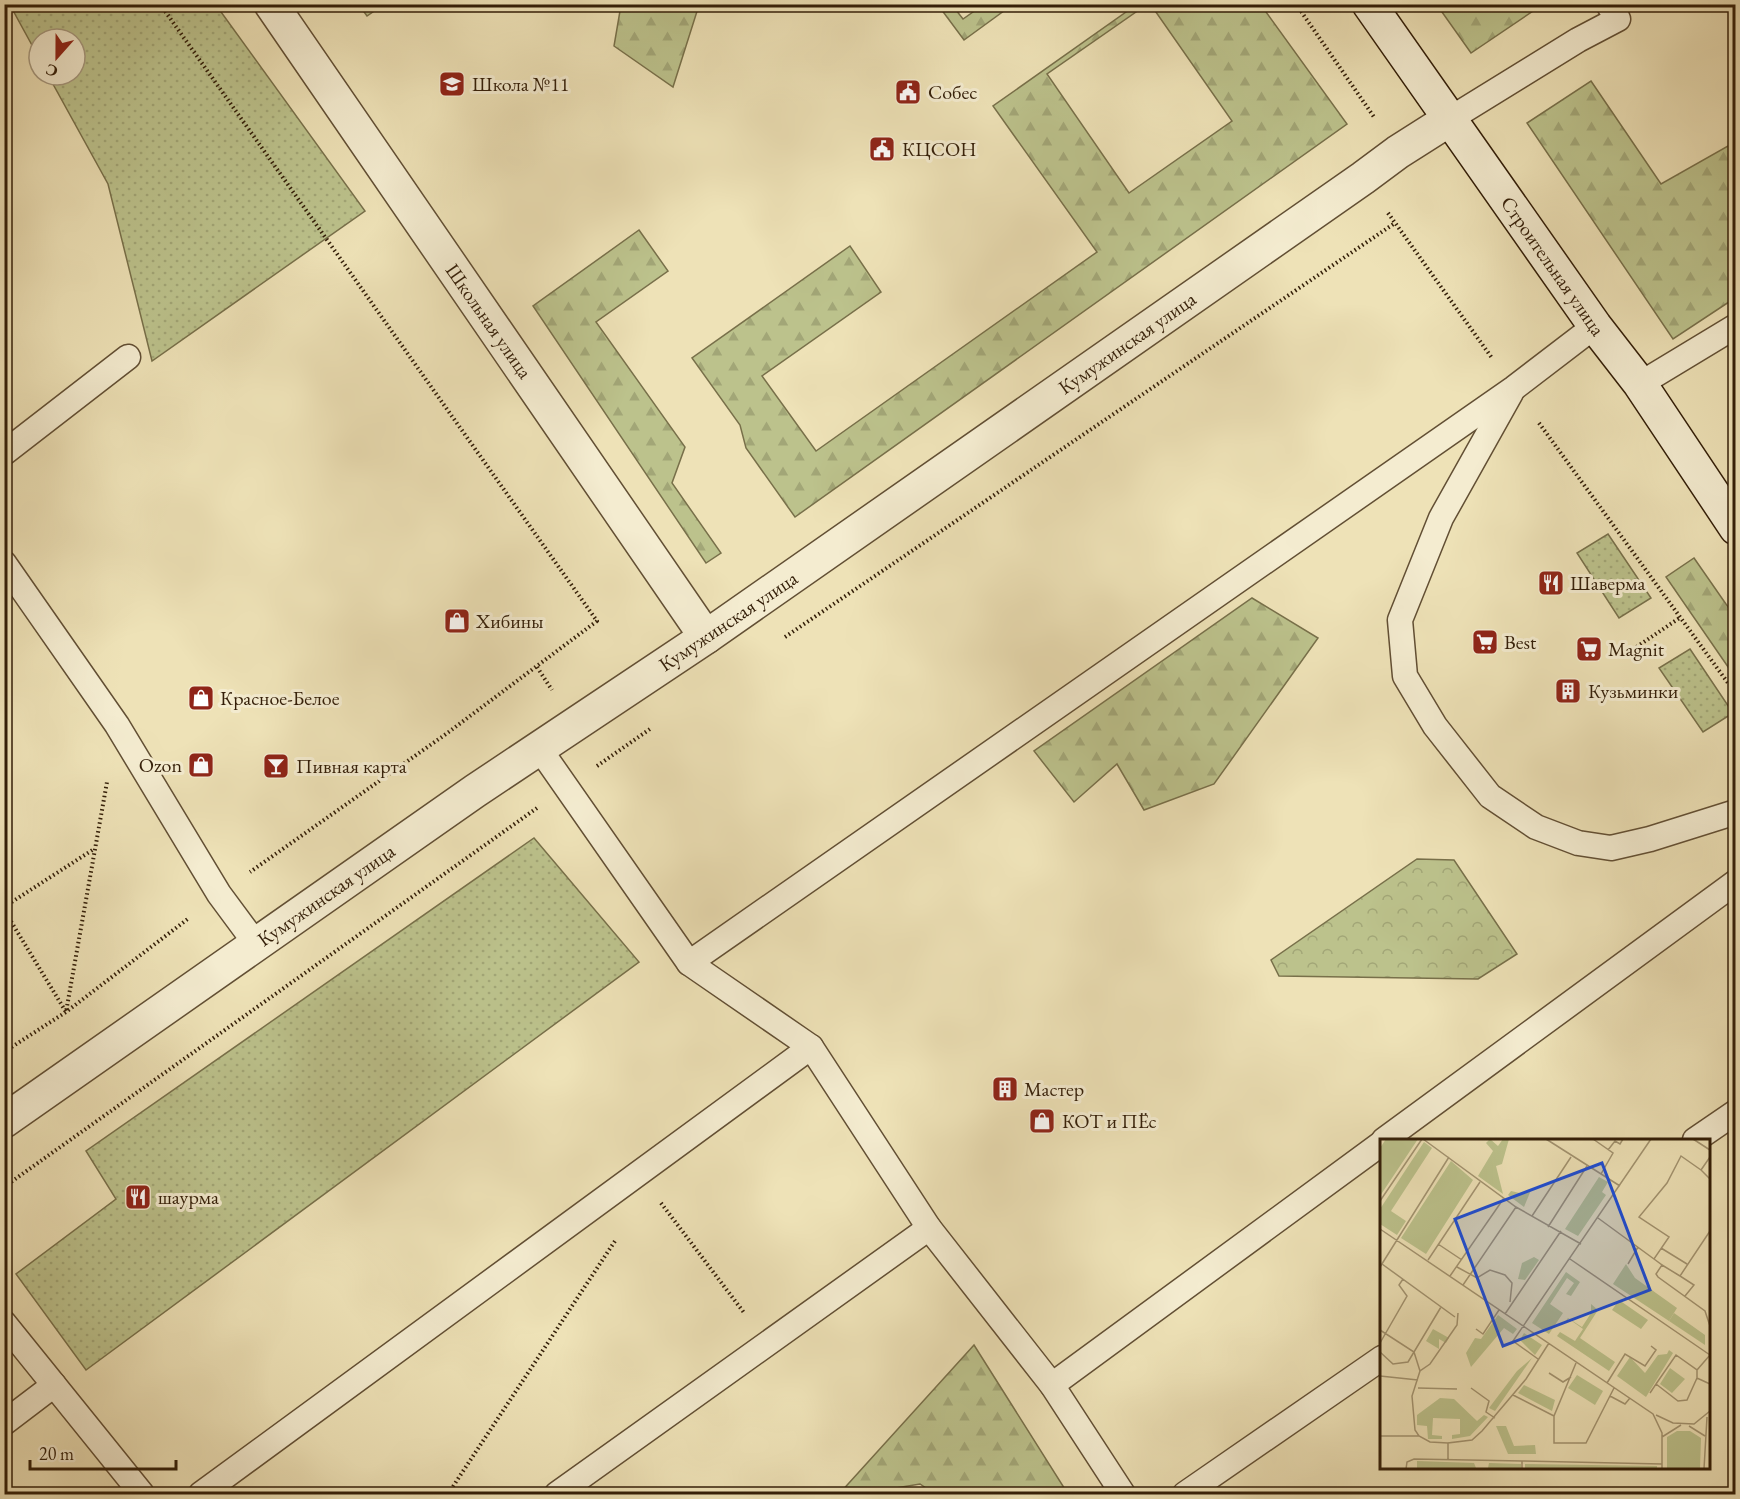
<svg xmlns="http://www.w3.org/2000/svg" width="1740" height="1499" font-family="'EB Garamond',serif">
<style>
.grass{fill:url(#grass-dots);stroke:#78704a;stroke-width:1.5}
.forest{fill:url(#forest-firs);stroke:#78704a;stroke-width:1.5}
.park{fill:url(#park-crowns);stroke:#78704a;stroke-width:1.5}
.lines{fill:none;stroke-linecap:round;stroke-linejoin:round}
.lane-casing{stroke:#624f34;stroke-width:27}
.street-casing{stroke:#624f34;stroke-width:36}
.secondary-casing{stroke:#331e08;stroke-width:36}
.path{stroke:#331e08;stroke-width:4;stroke-dasharray:1.5 3;stroke-linecap:butt}
.lane{stroke:#f4ecd0;stroke-width:24}
.street{stroke:#f4ecd0;stroke-width:33}
.secondary{stroke:#f4ecd0;stroke-width:33}
.labels{text-anchor:middle;dominant-baseline:central;stroke-width:6;stroke-linejoin:round;paint-order:stroke}
.poi-label{font-size:20px;fill:#331e08;stroke:#f4ecd0;text-anchor:start}
.street-label{font-size:20px;fill:#331e08;stroke:#f4ecd0}
.inset-road{fill:none;stroke:#a39471;stroke-width:1.5}
.view{fill:#1d4ed8;fill-opacity:0.15;stroke:#1d4ed8;stroke-width:3}
.inset-edge{fill:none;stroke:#331e08;stroke-width:3}
</style>
<defs>
<pattern id="grass-dots" width="8" height="8" patternUnits="userSpaceOnUse" patternTransform="scale(1.5)"><rect width="8" height="8" fill="#bcc28c"/><path d="M2 2h.1M6 6h.1" fill="none" stroke="#a2a677" stroke-width="1.8" stroke-linecap="round"/></pattern>
<pattern id="forest-firs" width="22" height="20" patternUnits="userSpaceOnUse" patternTransform="scale(1.5)"><rect width="22" height="20" fill="#bcc28c"/><path d="M5 1l3.5 6h-7zM16 11l3.5 6h-7z" fill="#a2a677"/></pattern>
<pattern id="park-crowns" width="20" height="18" patternUnits="userSpaceOnUse" patternTransform="scale(1.5)"><rect width="20" height="18" fill="#bcc28c"/><path d="M2 6a3 3 0 1 1 6 0M12 15a3 3 0 1 1 6 0" fill="none" stroke="#a2a677"/></pattern>
</defs>
<rect width="100%" height="100%" fill="#eee2b7"/>
<filter id="stains"><feTurbulence type="fractalNoise" baseFrequency=".00333" numOctaves="4"/><feColorMatrix values="0 0 0 0 .2 0 0 0 0 .09 0 0 0 0 .02 0 0 0 .5 -.17"/></filter>
<radialGradient id="worn" r=".72"><stop offset=".6" stop-color="#630" stop-opacity="0"/><stop offset="1" stop-color="#630" stop-opacity=".3"/></radialGradient>
<g class="grass">
<path d="M10 5H216L365 211 152 361 108 184 48 75H75V39H39V58Z"/>
<path d="M1608 534 1651 598 1619 618 1577 553Z"/>
<path d="M1690 649 1733 713 1703 732 1659 668Z"/>
<path d="M534 838 639 962 86 1370 16 1274 116 1199 86 1151Z"/>
</g>
<g class="forest">
<path d="M359 5H383L367 16Z"/>
<path d="M621 5H699L673 87 614 46Z"/>
<path d="M938 5H952L963 19 983 5H1012L964 40Z"/>
<path d="M1136 5H1146L1047 74 1129 193 1232 121 1151 5H1261L1347 124 795 517 746 448 740 425 692 358 850 246 881 292 762 376 816 451 1097 252 993 106Z"/>
<path d="M1437 5H1542L1471 53Z"/>
<path d="M1591 81 1661 184 1735 142V298L1673 339 1527 123Z"/>
<path d="M639 230 668 271 596 322 685 447 672 483 721 553 706 563 533 306Z"/>
<path d="M1694 558 1735 617V677L1666 577Z"/>
<path d="M1252 598 1318 638 1214 784 1144 810 1117 764 1074 802 1034 751Z"/>
<path d="M974 1345 1068 1494H935L920 1484 859 1494H839Z"/>
</g>
<path class="park" d="M1417 859 1454 860 1517 954 1478 979 1279 976 1271 960Z"/>
<g class="lines">
<defs>
<g id="lane">
<path d="M1450 119 1578 40 1618 19 1608 4"/>
<path d="M1640 384 1736 326"/>
<path d="M1511 393 1441 518 1400 620 1405 676 1435 726 1490 796 1536 827 1578 843 1611 848 1650 839 1736 812"/>
<path d="M4 453 128 357"/>
<path d="M4 563 117 725 219 894 256 944"/>
<path d="M539 748 689 963 811 1047 929 1228 1052 1385 1123 1494"/>
<path d="M689 963 1514 388 1595 326"/>
<path d="M1384 1140 1736 882"/>
<path d="M1695 1140 1736 1112"/>
<path d="M4 1323 142 1494"/>
<path d="M1052 1385 1382 1143"/>
<path d="M4 1423 54 1385"/>
<path d="M201 1494 811 1047"/>
<path d="M557 1494 929 1228"/>
<path d="M1185 1494 1382 1358"/>
</g>
<g id="street">
<path d="M271 4 706 637"/>
<path d="M4 1121 475 791 706 637 1363 178 1398 152 1450 119"/>
</g>
<path id="secondary" d="M1369 4 1595 326 1640 384 1736 528"/>
</defs>
<use href="#lane" class="lane-casing"/>
<use href="#street" class="street-casing"/>
<use href="#secondary" class="secondary-casing"/>
<g class="path">
<path d="M160 4 597 621 446 734 250 872"/>
<path d="M1296 4 1374 117"/>
<path d="M1388 213 1492 358"/>
<path d="M1539 423 1736 694"/>
<path d="M785 637 1395 223"/>
<path d="M1629 652 1681 617"/>
<path d="M537 667 552 690"/>
<path d="M597 766 650 729"/>
<path d="M4 907 94 849"/>
<path d="M4 910 66 1012 107 782"/>
<path d="M4 1052 66 1012 189 918"/>
<path d="M4 1187 537 808"/>
<path d="M661 1203 745 1314"/>
<path d="M448 1494 615 1241"/>
</g>
<use href="#lane" class="lane"/>
<use href="#street" class="street"/>
<use href="#secondary" class="secondary"/>
</g>
<defs>
<symbol id="school-square" viewBox="-11 -11 22 22"><rect x="-9" y="-9" width="18" height="18" rx="4" fill="#8f2418" stroke="#f4ecd0"/><path d="M0-5L7-2L0 1L-7-2ZM-4 1L0 2.5L4 1V4Q0 6-4 4Z" fill="#fff"/></symbol>
<symbol id="civic-square" viewBox="-11 -11 22 22"><rect x="-9" y="-9" width="18" height="18" rx="4" fill="#8f2418" stroke="#f4ecd0"/><path d="M-.6-6.5H3V-4.5H.6V-3L4-1V1h2V6H-6V1h2V-1L-.6-3ZM-1.2 2.5V6h2.4V2.5Z" fill="#fff"/></symbol>
<symbol id="restaurant-square" viewBox="-11 -11 22 22"><rect x="-9" y="-9" width="18" height="18" rx="4" fill="#8f2418" stroke="#f4ecd0"/><path d="M-5-6h1v4h1v-4h1v4h1v-4h1v5L-1.5 .5V6h-2V.5L-5-1ZM5-6V6H3V1.5H1.5Q1.5-4 5-6Z" fill="#fff"/></symbol>
<symbol id="shop-square" viewBox="-11 -11 22 22"><rect x="-9" y="-9" width="18" height="18" rx="4" fill="#8f2418" stroke="#f4ecd0"/><path d="M-5-2.5h2.3a2.7 3.5 0 0 1 5.4 0H5L5.5 6h-11ZM-1.5-2.5h3a1.5 2.3 0 0 0-3 0Z" fill="#fff"/></symbol>
<symbol id="supermarket-square" viewBox="-11 -11 22 22"><rect x="-9" y="-9" width="18" height="18" rx="4" fill="#8f2418" stroke="#f4ecd0"/><path d="M-6-5.5h2.5l.6 2H6L4.5 2H-2.5L-4.4-4H-6ZM-1.5 3.2a1.3 1.3 0 1 0 .1 0ZM3 3.2a1.3 1.3 0 1 0 .1 0Z" fill="#fff"/></symbol>
<symbol id="building-square" viewBox="-11 -11 22 22"><rect x="-9" y="-9" width="18" height="18" rx="4" fill="#8f2418" stroke="#f4ecd0"/><path d="M-4-6H4V6H1V3H-1V6H-4ZM-2.5-4.3h1.7v1.8h-1.7ZM.8-4.3h1.7v1.8H.8ZM-2.5-1h1.7V.8h-1.7ZM.8-1h1.7V.8H.8Z" fill="#fff"/></symbol>
<symbol id="bar-square" viewBox="-11 -11 22 22"><rect x="-9" y="-9" width="18" height="18" rx="4" fill="#8f2418" stroke="#f4ecd0"/><path d="M-6-5H6L.8 .8V4.5H3.5V6h-7V4.5H-.8V.8Z" fill="#fff"/></symbol>
</defs>
<g fill-rule="evenodd">
<use href="#school-square" x="437" y="69" width="30" height="30"/>
<use href="#civic-square" x="893" y="77" width="30" height="30"/>
<use href="#civic-square" x="867" y="134" width="30" height="30"/>
<use href="#restaurant-square" x="1536" y="568" width="30" height="30"/>
<use href="#shop-square" x="442" y="606" width="30" height="30"/>
<use href="#supermarket-square" x="1470" y="627" width="30" height="30"/>
<use href="#supermarket-square" x="1574" y="634" width="30" height="30"/>
<use href="#building-square" x="1553" y="676" width="30" height="30"/>
<use href="#shop-square" x="186" y="683" width="30" height="30"/>
<use href="#shop-square" x="186" y="750" width="30" height="30"/>
<use href="#bar-square" x="261" y="751" width="30" height="30"/>
<use href="#building-square" x="990" y="1074" width="30" height="30"/>
<use href="#shop-square" x="1027" y="1106" width="30" height="30"/>
<use href="#restaurant-square" x="123" y="1182" width="30" height="30"/>
</g>
<g class="labels">
<g class="poi-label">
<text x="472" y="84">Школа №11</text>
<text x="928" y="92">Собес</text>
<text x="902" y="149">КЦСОН</text>
<text x="1570" y="583">Шаверма</text>
<text x="476" y="621">Хибины</text>
<text x="1504" y="642">Best</text>
<text x="1608" y="649">Magnit</text>
<text x="1588" y="691">Кузьминки</text>
<text x="220" y="698">Красное-Белое</text>
<text x="182" y="765" text-anchor="end">Ozon</text>
<text x="296" y="766">Пивная карта</text>
<text x="1024" y="1089">Мастер</text>
<text x="1062" y="1121">КОТ и ПЁс</text>
<text x="158" y="1197">шаурма</text>
</g>
<g class="street-label">
<text transform="translate(1553 266) rotate(55)">Строительная улица</text>
<text transform="translate(489 321) rotate(55)">Школьная улица</text>
<text transform="translate(1127 343) rotate(-35)">Кумужинская улица</text>
<text transform="translate(728 621) rotate(-34)">Кумужинская улица</text>
<text transform="translate(326 895) rotate(-35)">Кумужинская улица</text>
</g>
</g>
<g transform="translate(1380 1139)">
<rect width="330" height="330" fill="#eee2b7"/>
<path d="M6 0H38L0 57V9ZM44 3 52 9 11 72 26 82 17 96 0 85V70ZM71 22 93 41 46 115 21 99ZM219 38 228 43 222 53 226 56 198 97 185 90ZM246 125 255 139 297 169 289 182 233 145Z" fill="#bcc28c"/>
<path d="M110 0 118 7 123 0H129L122 25 116 27 123 55 98 37 113 12 106 4ZM151 51 144 68 128 56 131 52 144 55ZM154 118 159 121 145 141 138 140 142 124ZM186 133 200 143 191 157 186 155 194 144 187 139 170 165 183 174 169 195 152 184ZM239 161 268 181 261 190 232 171ZM211 165 218 171 200 199 235 223 229 232 177 197 180 193 195 202 203 190 189 180 184 184 188 179 202 188 211 174ZM294 174 325 196V206L289 182ZM118 176 137 190 133 195 124 189 91 228 86 214 95 199 101 200ZM53 190 69 199 66 204 59 200V210L46 202ZM144 194 162 206 155 216 140 201ZM289 211 293 214 266 258 237 237 250 218 265 234 278 216 287 215ZM152 219 115 272 109 269 137 232ZM290 229 305 240 292 254 280 245ZM144 246 175 261 172 272 138 254ZM60 259 74 260 97 282 104 276 108 278 90 297 72 300V296L80 295V280L53 279 52 296 62 297V300H48L47 287 37 286V276ZM116 287H126L134 307 155 306 156 315H128ZM297 292H310L321 299 320 330H287V298ZM37 322 94 324 96 329H108L109 324 141 325V330H37ZM145 325 277 327V330H145Z" fill="#bcc28c"/>
<path d="M197 236 223 252 215 266 188 249Z" fill="#bcc28c"/>
<path d="M64 40a9 9 0 1 1 18 0a9 9 0 1 1-18 0Z" fill="#bcc28c"/>
<path class="inset-road" d="M43 0 136 68 201 105M166 0 240 47M213 0 233 14 221 35M313 0 330 11M228 11 235 2 240 5 243 0M330 18 321 31 330 40M0 62 42 0M152 77 191 18M218 79 274 120 289 98 259 78 287 44 301 17 321 31M168 88 207 27M0 90 273 275 282 294V330M58 105 82 121M281 109 307 125M190 120 330 216M274 120 282 126 276 135 278 138 325 172 330 187M48 121 100 43M2 125 75 178M248 125 258 108M282 126 300 137M0 128 69 18M77 128 97 139 110 131 125 136 132 144 130 163M70 137 124 59M83 146 136 68M305 157 314 146 300 137 330 92M125 175 181 92M96 190 103 195 119 171M0 191 34 213 40 232M0 204 27 157 19 146 23 140M0 213 13 225 28 223 61 168M158 220 133 202 271 0M196 224 174 277V304H206L234 249M317 231 330 216V202M169 234 183 243 191 238M0 237 38 241M227 244 245 215 265 227 276 211 271 207M276 245 296 216 317 231V239M38 249 77 250M91 249 109 262 106 273 115 279M270 254 276 245 298 262 307 261 317 239 330 245M133 256 174 277M230 257 245 265 250 259M276 276 293 284 314 285 330 272M309 287 325 297M0 297H39M282 298 301 286M68 304 50 303 39 297 35 291 32 257 40 232 50 225 77 186 78 174M68 321V304L92 301 102 292 146 240 169 204M142 322 282 325M26 330 27 323 34 320 142 322V330M324 330 327 278"/>
<path class="view" d="M222 24 270 151 123 207 75 80Z"/>
<rect width="330" height="330" class="inset-edge"/>
</g>
<rect width="1740" height="1499" fill="none" stroke="#eee2b7" stroke-width="24"/>
<rect x="6" y="6" width="1728" height="1487" fill="none" stroke="#331e08" stroke-width="3"/>
<rect x="12" y="12" width="1716" height="1475" fill="none" stroke="#331e08" stroke-width="1.5"/>
<g transform="translate(57 57) rotate(201)"><circle r="28" fill="#f4ecd0" stroke="#a79a80" stroke-width="1.5"/>
<path d="M0-4.5L10 22L0 15L-10 22Z" fill="#8f2418"/>
<text y="-9" font-size="16" font-weight="bold" text-anchor="middle" fill="#331e08">С</text>
</g>
<path d="M30 1460v9h146v-9" fill="none" stroke="#331e08" stroke-width="3"/>
<text x="39" y="1460" font-size="18" fill="#331e08" stroke="#f4ecd0" stroke-width="4.5" paint-order="stroke">20 m</text>
<rect width="100%" height="100%" filter="url(#stains)"/>
<rect width="100%" height="100%" fill="url(#worn)"/>
</svg>
